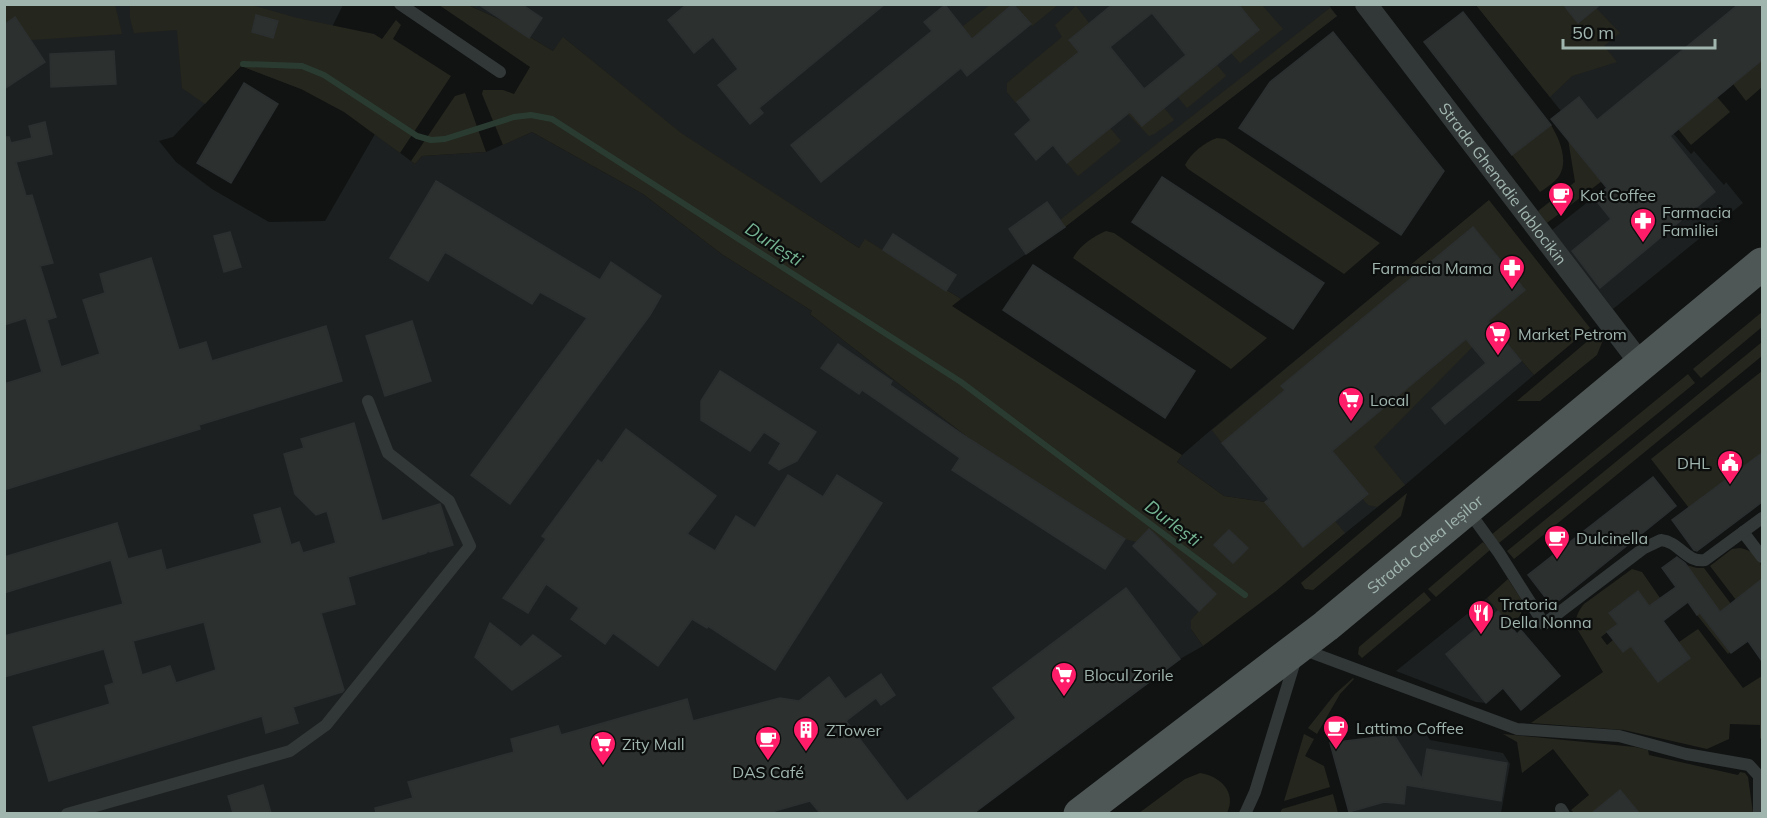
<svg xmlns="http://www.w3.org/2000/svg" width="1767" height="818" font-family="Mulish,sans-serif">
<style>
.built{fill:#1d2020}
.green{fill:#25261d}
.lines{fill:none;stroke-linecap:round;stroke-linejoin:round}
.stream{stroke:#2a3c32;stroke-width:6}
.building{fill:#2c302f;stroke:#2b2f2f;stroke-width:1.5;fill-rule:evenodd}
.service{stroke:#323837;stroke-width:12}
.minor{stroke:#323837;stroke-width:22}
.primary{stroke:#4e5755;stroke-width:33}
.labels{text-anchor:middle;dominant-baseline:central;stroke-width:4.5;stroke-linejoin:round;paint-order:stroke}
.street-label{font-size:16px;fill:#a1b5af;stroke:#0c0e0e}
.poi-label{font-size:16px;fill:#a1b5af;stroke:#0c0e0e;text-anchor:start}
.water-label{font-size:18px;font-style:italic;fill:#74b492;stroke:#0c0e0e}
</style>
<rect width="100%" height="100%" fill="#111313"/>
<g class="built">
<path d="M1328 4 1337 16 1065 227 961 299 866 240 859 248 680 133 564 38 553 51 503 21 468 5Z"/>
<path d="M5 5H343L301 89 241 66 173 137 159 141 176 162 212 189 269 222 325 221 375 134 415 164 422 156 486 152 532 132 643 194 723 255 812 311 810 314 971 440 1124 539 1149 529 1216 594 1191 629 1203 646 1180 659 974 813 5 814Z"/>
<path d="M1476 5H1762V60L1673 133 1691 154 1694 151 1724 185 1726 182 1743 203 1613 309 1552 230 1607 187 1573 126Z"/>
<path d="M1489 200V246L1525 290 1497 332 1534 375 1405 485 1313 559 1265 502 1224 496 1177 462 1182 455 1205 435Z"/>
<path d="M1487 598 1517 634 1486 703 1476 702 1396 671Z"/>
<path d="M1424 731 1430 740 1503 753 1510 764 1501 813 1355 814 1354 811 1349 812 1331 743Z"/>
</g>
<g class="green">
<path d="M4 5H115L122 34 31 40 33 44 5 64Z"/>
<path d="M130 5H251L297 18 374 34 382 39 396 20 401 25 393 39 451 76 400 153 344 112 301 89 241 66 205 104 182 88 177 30 134 33 130 18Z"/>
<path d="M439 5H468L503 21 553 51 563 37 681 133 859 248 865 239 961 299 952 306 1182 455 1177 462 1224 496 1265 502 1303 547 1335 521 1345 533 1276 591 1203 646 1191 629V620L1215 594 1149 530 1137 542 1125 539 971 440 810 314 812 311 723 255 643 194 532 132 503 145 482 94 483 90H503L514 94 530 67Z"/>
<path d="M990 5H1013L977 35 993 55 988 59 962 27Z"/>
<path d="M1015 5H1058L1032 26Z"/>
<path d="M1238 5H1262L1283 29 1240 63 1231 53 1259 30Z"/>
<path d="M1476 5H1563L1579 23 1596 8 1620 33 1604 46 1617 62 1572 76 1550 97Z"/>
<path d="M1076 6 1089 23 1069 40 1079 52 1016 103 1007 92V83L1062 37 1055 25Z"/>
<path d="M1330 8 1337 16 1065 227 1060 220Z"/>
<path d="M1762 60V87L1746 101 1733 84Z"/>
<path d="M1217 65 1226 76 1187 108 1178 97Z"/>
<path d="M465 93 486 152 422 156 415 164 411 161 455 96Z"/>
<path d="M1717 97 1730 112 1691 145 1678 129Z"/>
<path d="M1164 108 1174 120 1154 134 1149 136 1128 114 1130 112 1142 126Z"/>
<path d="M1551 125C1559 138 1569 161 1559 176 1555 182 1546 188 1540 192L1512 155Z"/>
<path d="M1110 128 1121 141 1078 176 1067 163Z"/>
<path d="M1217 138 1225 139 1380 243 1344 274 1188 169 1185 165C1191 153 1205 142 1217 138Z"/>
<path d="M1568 139 1602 181 1547 223 1538 211 1575 182Z"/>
<path d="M1489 200 1590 328 1534 375 1492 327 1374 447 1405 485 1377 507 1368 505 1362 498 1367 493 1332 451 1525 290 1473 227 1282 386 1285 390 1222 443 1212 430Z"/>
<path d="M1106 231 1114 233 1267 338 1231 369 1073 258C1079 246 1094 236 1106 231Z"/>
<path d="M1762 312V327L1701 378 1693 369Z"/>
<path d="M1603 328 1605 335 1597 355 1540 401H1517Z"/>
<path d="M1762 342V356L1514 559 1507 551Z"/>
<path d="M1762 371V453L1689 508 1651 459Z"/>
<path d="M1688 374 1695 383 1499 543 1491 535Z"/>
<path d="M1407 493 1401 516 1313 590 1305 589 1301 583Z"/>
<path d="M1483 542 1490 550 1436 597 1428 589Z"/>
<path d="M1740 548C1765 553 1762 569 1762 591L1757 584 1736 600 1710 566 1732 549Z"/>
<path d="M1686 565 1697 568H1704L1731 604 1707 622 1730 652 1728 654 1697 615 1713 603Z"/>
<path d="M1632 569 1642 572 1660 598 1649 606 1638 591 1609 612 1618 624 1601 637 1607 645 1613 640 1623 652 1631 646 1658 682 1690 658 1679 642 1698 629 1743 688 1762 676V737L1760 739V725L1730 724 1729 739 1707 749 1624 730 1531 723 1603 672 1576 627C1575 618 1578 611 1584 604Z"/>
<path d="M1508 579 1521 599V615L1510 625 1487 598Z"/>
<path d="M1424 592 1431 600 1362 658 1358 654 1359 647Z"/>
<path d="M1353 678 1354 679 1340 694 1317 734 1308 728 1335 694Z"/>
<path d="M1304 734 1314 739 1305 756 1324 766 1330 787 1284 801Z"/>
<path d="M1503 734 1635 747 1648 750 1649 755 1738 775 1740 772 1745 773 1748 777 1753 813H1639L1620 790 1592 813H1574L1571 810 1589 795 1553 749 1522 773 1517 742Z"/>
<path d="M1200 773C1220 776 1237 792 1227 813H1139L1185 779Z"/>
<path d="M1333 794 1338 813H1280L1282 809Z"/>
</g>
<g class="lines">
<path class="stream" d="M243 64 302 66 324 75 417 136 431 140 445 139 514 117 531 115 552 119 961 382 1245 595"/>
</g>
<g class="building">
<path d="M478 4H521L542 18 529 38Z"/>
<path d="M687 4H885L759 108 763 113 750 124 718 85 738 69 713 37 694 53 668 20Z"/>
<path d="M1013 4 1031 24 967 76 961 68 821 182 791 145 932 31 924 22 945 5 972 39Z"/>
<path d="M1113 4H1238L1259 30 1142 126 1130 112 1067 163 1053 145 1036 160 1015 134 1031 120 1017 102 1079 52 1069 40ZM1152 13 1186 55 1144 89 1110 47Z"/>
<path d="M1563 4H1601L1578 23Z"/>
<path d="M1739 4H1762V60L1670 136 1715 192 1600 288 1572 251 1611 219 1594 198 1607 188 1551 119 1579 97 1597 120Z"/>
<path d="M1463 12 1551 125 1512 155 1424 42Z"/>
<path d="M256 15 278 21 273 38 252 32Z"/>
<path d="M15 17 45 62 4 89V25Z"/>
<path d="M1333 32 1444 171 1401 235 1239 128 1270 82Z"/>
<path d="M114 51 116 84 51 87 50 54Z"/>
<path d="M244 83 278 104 231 183 197 163Z"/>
<path d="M45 122 52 154 16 162 26 196 32 195 53 263 40 266 56 317 47 320 61 367 100 354 83 300 105 293 100 274 151 258 179 350 206 342 212 361 326 326 342 381 199 425 200 429 4 490V384L42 372 26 318 4 325V137H9L11 143 32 138 29 126Z"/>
<path d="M1162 177 1324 283 1293 329 1132 222Z"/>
<path d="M436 181 600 280 611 262 661 296 650 315 510 504 471 475 587 318 540 292 532 304 445 252 428 281 390 258Z"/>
<path d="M1047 202 1065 227 1026 254 1009 229Z"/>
<path d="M1473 227 1525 290 1488 321 1521 361 1445 424 1432 408 1486 363 1466 339 1332 451 1368 494 1303 547 1265 502 1269 499 1222 443 1285 390 1281 386Z"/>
<path d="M230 232 241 267 224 272 214 236Z"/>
<path d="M893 234 956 275 946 291 883 250Z"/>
<path d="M1033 265 1195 371 1165 418 1003 310Z"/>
<path d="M412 321 431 381 385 396 366 336Z"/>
<path d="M838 344 892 381 890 385 971 440 1125 539 1105 569 952 470 960 458 878 401 862 390 859 394 821 368Z"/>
<path d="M720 371 816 432 797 461 779 470 769 463 781 443 764 432 750 451 701 420V401Z"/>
<path d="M354 423 382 521 440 504 453 545 430 552 428 551 426 553 348 577 355 604 321 613 344 690 342 692 293 707 298 723 266 733 262 716 49 781 33 727 110 704 105 686 114 683 104 649 4 677V636L123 604 111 560 4 593V557L117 523 128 559 161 550 166 570 262 543 254 515 280 508 291 545 299 542 303 553 336 543 327 511 316 515 295 494 284 454 304 448 301 439ZM204 622 216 670 176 683 170 666 142 675 133 641Z"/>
<path d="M626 429 716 496 687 534 715 551 736 516 755 528 788 475 823 497 837 475 882 503 775 670 708 626 707 628 692 619 658 666 613 633 605 644 571 619 579 608 546 584 528 613 503 598 546 539 542 536 598 460 602 463Z"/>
<path d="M1762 453V502L1697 551 1694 550 1672 520Z"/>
<path d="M1653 477 1676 506 1552 606 1528 575Z"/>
<path d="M1149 529 1216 594 1199 611 1133 546Z"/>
<path d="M1229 530 1248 548 1233 563 1214 545Z"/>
<path d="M1677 557 1685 563 1720 612 1762 579V661L1748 641 1731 653 1700 613 1697 615 1688 602 1663 621 1690 658 1658 682 1631 646 1623 652 1607 632 1618 624 1609 613 1638 591 1649 606 1676 587 1662 568Z"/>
<path d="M1126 588 1180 659 974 813H820L810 801 768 813H376L375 808 413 798 408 782 514 752 511 739 558 726 561 735 687 699 693 721 780 698 799 701 829 677 845 699 881 674 895 695 881 705 876 698 846 721 907 801 1016 718 993 688Z"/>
<path d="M1498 611 1517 634 1521 630 1560 676 1521 710 1503 688 1486 703 1446 654Z"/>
<path d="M490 623 521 647 533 635 561 656 512 690 475 657Z"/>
<path d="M1394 735 1422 779 1427 749 1507 763 1501 801 1406 785 1404 804 1384 802 1349 812 1330 743Z"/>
<path d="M263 785 271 813H233L228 796Z"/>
<path d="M1620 790 1639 813H1592Z"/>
</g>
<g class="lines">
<g class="service">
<path d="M400 4 500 72"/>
<path d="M1467 509 1499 553 1544 624 1644 548 1661 540C1680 542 1686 563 1705 560L1743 532 1762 557"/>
<path d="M1743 532 1762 518"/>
<path d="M1561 809 1564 814"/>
<path d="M67 814 290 751 326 725 470 546 449 501 388 453 368 401"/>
<path d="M1245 814 1255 792 1299 648 1517 729 1619 736 1686 754 1749 765 1759 776V814"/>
</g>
<path class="minor" id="s1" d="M1366 4 1641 364"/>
<path class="primary" id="s2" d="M1080 814 1326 626 1762 264"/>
</g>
<defs>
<symbol id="cafe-pin" viewBox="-11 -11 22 30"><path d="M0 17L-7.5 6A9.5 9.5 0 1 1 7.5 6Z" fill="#ff1d69" stroke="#0c0e0e"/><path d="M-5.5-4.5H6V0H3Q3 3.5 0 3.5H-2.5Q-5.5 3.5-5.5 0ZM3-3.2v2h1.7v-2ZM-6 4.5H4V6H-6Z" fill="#fff"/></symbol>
<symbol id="pharmacy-pin" viewBox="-11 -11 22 30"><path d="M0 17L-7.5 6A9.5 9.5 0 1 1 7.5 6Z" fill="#ff1d69" stroke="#0c0e0e"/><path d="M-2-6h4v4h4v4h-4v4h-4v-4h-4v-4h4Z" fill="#fff"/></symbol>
<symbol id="supermarket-pin" viewBox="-11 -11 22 30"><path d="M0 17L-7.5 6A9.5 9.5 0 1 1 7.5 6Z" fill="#ff1d69" stroke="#0c0e0e"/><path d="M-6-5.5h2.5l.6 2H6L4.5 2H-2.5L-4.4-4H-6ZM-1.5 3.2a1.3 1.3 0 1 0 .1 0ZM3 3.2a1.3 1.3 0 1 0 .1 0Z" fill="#fff"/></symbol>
<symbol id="civic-pin" viewBox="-11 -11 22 30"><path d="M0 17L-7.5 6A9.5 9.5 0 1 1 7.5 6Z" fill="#ff1d69" stroke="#0c0e0e"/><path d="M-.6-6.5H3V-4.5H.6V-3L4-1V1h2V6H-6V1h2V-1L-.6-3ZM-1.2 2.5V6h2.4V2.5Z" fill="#fff"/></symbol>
<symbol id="restaurant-pin" viewBox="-11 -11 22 30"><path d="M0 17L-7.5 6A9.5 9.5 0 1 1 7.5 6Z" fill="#ff1d69" stroke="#0c0e0e"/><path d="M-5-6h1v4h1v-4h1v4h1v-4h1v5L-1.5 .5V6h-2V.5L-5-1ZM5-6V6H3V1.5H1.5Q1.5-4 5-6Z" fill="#fff"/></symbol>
<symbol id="building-pin" viewBox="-11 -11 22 30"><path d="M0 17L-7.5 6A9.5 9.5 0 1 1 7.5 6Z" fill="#ff1d69" stroke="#0c0e0e"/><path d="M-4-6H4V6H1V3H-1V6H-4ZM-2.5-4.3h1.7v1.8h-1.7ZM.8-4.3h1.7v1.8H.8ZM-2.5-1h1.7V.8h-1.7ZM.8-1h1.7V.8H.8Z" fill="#fff"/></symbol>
</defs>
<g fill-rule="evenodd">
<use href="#cafe-pin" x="1546" y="180" width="30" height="40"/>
<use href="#pharmacy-pin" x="1628" y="206" width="30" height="40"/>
<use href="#pharmacy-pin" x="1497" y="253" width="30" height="40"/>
<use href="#supermarket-pin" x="1483" y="319" width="30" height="40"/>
<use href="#supermarket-pin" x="1336" y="385" width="30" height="40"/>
<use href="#civic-pin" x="1715" y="448" width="30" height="40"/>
<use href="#cafe-pin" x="1542" y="523" width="30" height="40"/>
<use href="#restaurant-pin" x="1466" y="598" width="30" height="40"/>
<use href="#supermarket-pin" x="1049" y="660" width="30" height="40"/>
<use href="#cafe-pin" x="1321" y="713" width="30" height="40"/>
<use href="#building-pin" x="791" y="715" width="30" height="40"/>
<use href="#cafe-pin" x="753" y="724" width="30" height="40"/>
<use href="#supermarket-pin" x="588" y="729" width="30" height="40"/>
</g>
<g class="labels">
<g class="street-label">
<text stroke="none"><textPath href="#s1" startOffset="226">Strada Ghenadie Iablocikin</textPath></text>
<text stroke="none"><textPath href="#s2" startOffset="438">Strada Calea Ieșilor</textPath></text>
</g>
<g class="poi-label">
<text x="1580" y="195">Kot Coffee</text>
<text x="1662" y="212">Farmacia<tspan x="1662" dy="18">Familiei</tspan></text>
<text x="1492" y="268" text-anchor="end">Farmacia Mama</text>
<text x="1518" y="334">Market Petrom</text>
<text x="1370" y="400">Local</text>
<text x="1710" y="463" text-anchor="end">DHL</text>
<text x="1576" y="538">Dulcinella</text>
<text x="1500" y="604">Tratoria<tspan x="1500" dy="18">Della Nonna</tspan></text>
<text x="1084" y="675">Blocul Zorile</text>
<text x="1356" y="728">Lattimo Coffee</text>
<text x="826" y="730">ZTower</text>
<text x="622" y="744">Zity Mall</text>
<text x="768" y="772" text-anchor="middle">DAS Café</text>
</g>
<g class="water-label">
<text transform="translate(774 244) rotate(33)">Durlești</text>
<text transform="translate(1173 523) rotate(37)">Durlești</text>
</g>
</g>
<rect width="1767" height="818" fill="none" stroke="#a1b5af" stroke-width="12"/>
<path d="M1563 39v9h152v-9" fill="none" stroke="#a1b5af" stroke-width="3"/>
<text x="1572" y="39" font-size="18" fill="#a1b5af" stroke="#0c0e0e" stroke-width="4.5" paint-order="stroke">50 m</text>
</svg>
